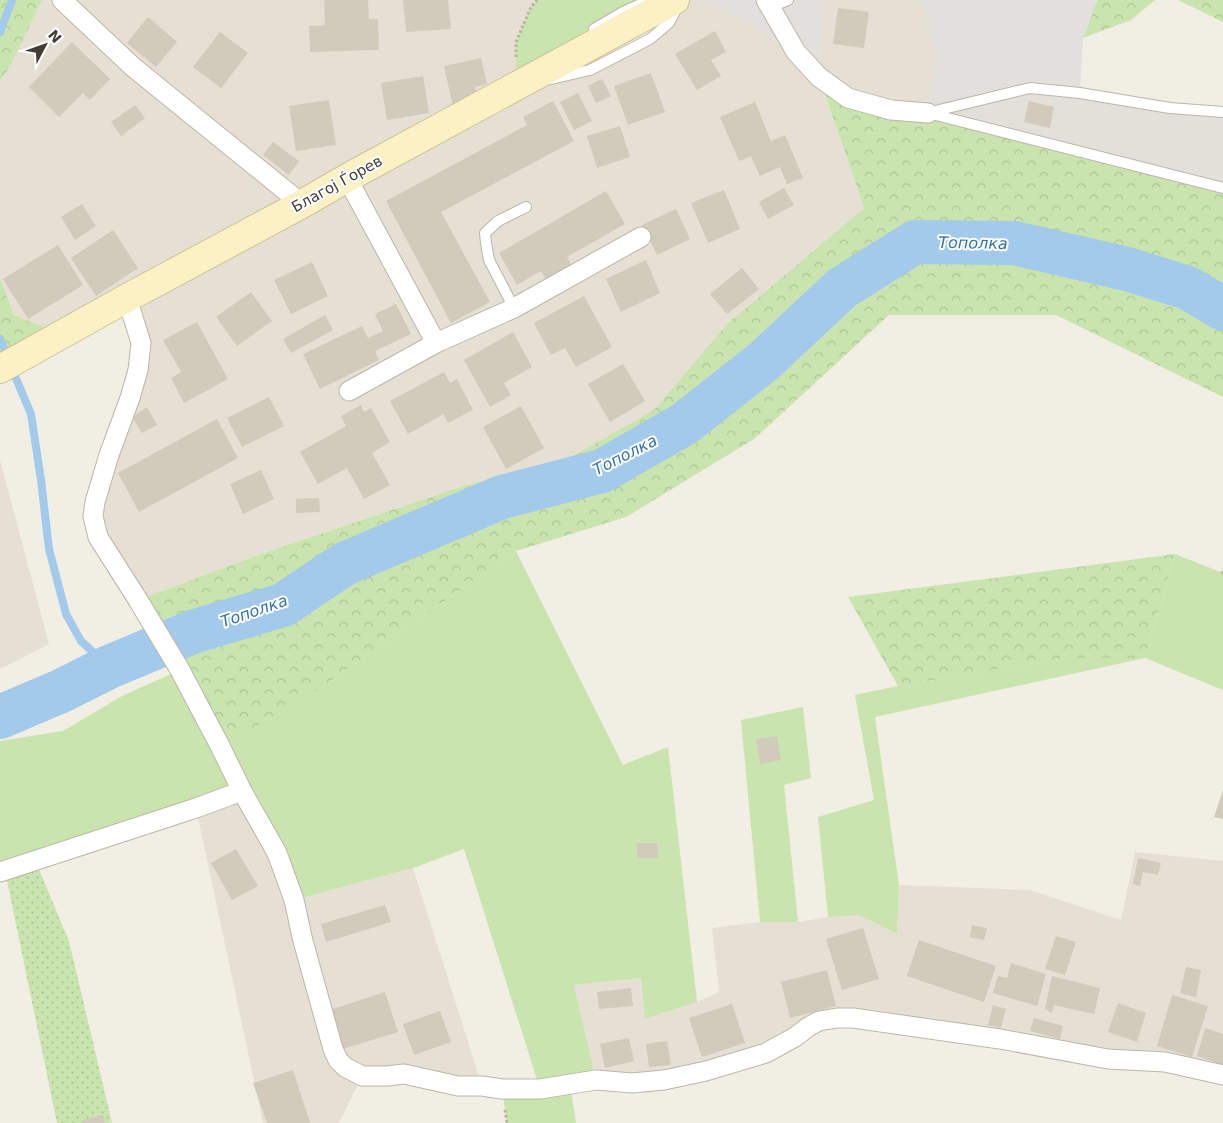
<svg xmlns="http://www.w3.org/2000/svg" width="1223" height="1123" font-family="'DejaVu Sans',sans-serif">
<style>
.residential{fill:#e5e0d3}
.industrial{fill:#e3dfd9}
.grass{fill:#c9e4af}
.forest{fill:url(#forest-crowns)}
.garden{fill:url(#garden-dots)}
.parking{fill:#e2e0dd}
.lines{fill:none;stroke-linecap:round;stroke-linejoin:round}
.stream{stroke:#a3caeb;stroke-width:8}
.river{stroke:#a3caeb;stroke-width:44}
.building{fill:#d2cabb}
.service-casing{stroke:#bcb6a8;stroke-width:12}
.minor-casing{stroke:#bcb6a8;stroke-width:21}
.secondary-casing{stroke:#cfc297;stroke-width:30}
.path{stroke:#bdb29a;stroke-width:3;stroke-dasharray:2.5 2.5;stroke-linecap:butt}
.service{stroke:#fff;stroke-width:10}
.minor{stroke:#fff;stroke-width:19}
.secondary{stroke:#fbf1c4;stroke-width:28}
.labels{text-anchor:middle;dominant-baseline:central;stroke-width:4;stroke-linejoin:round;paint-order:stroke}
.street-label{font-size:15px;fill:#433e35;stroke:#fff}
.water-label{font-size:16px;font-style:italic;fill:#3572a8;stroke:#fff}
</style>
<defs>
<pattern id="forest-crowns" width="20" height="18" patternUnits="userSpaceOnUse" patternTransform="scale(1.25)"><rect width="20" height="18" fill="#c9e4af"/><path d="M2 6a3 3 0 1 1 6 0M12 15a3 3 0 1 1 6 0" fill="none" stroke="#aec597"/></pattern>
<pattern id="garden-dots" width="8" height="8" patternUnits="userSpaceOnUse" patternTransform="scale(1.25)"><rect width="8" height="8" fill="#c9e4af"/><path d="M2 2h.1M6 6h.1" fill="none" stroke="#aec597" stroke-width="1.8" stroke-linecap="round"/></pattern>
</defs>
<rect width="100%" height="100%" fill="#f1eee4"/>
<g class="residential">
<path d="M42 0H537L531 7 516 87 590 70 650 39 680 0H695L725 9 796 52 819 76 824 0H919L924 6 937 62 927 100 891 110 819 78 864 208 727 324 654 410 564 461 466 485 264 553 138 600 93 516 138 369 128 298 62 334 14 315 0 278V81L10 67Z"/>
<path d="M0 460 49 644 0 669Z"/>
<path d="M242 791 294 900 413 868 482 1086 362 1076 339 1123H263L196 808Z"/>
<path d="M1135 852 1223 861V1075L853 1018 706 1071 596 1080 574 985 641 978 645 1019 697 1002 719 992 712 928 760 922H798L828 917 859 915 897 934 899 885 1030 890 1121 920Z"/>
</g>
<path class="industrial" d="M1030 88 1223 112V188L928 113Z"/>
<g class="grass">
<path d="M537 0H649L516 87V42L531 7Z"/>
<path d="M516 551 623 765 668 747 697 1002 645 1019 641 978 574 985 596 1080 570 1085 576 1123H507L502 1089H540L464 849 413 868 294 900 242 791 0 872V741L63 731 122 696 180 670 305 699Z"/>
<path d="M1175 554 1223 573V690L1145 658 875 717 899 885 897 934 859 915 828 917 818 817 874 800 855 695 898 686 1066 658H1145Z"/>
<path d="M803 707 811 778 784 785 798 922H760L741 720Z"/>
</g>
<g class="forest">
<path d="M0 0H42L10 67 0 81Z"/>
<path d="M1097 0H1155L1131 20 1083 38Z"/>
<path d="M1178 0H1223V22Z"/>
<path d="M819 77 848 98 928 113 1223 188V397L1056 315H889L754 439 626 517 516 551 305 699 220 746 138 600 264 553 466 485 564 461 654 410 727 324 864 208Z"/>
<path d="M0 278 14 315 62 334 0 369Z"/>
<path d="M1175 554 1145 658H1066L898 686 848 597Z"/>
</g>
<path class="garden" d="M35 860 69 941 112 1123H57L5 871Z"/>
<g class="parking">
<path d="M695 0H824L819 77 796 52 725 9Z"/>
<path d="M919 0H1097L1083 39 1080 93 1030 88 928 113 891 110 927 100 937 62 924 6Z"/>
</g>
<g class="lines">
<g class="stream">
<path d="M0 32 12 0"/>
<path d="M0 339 8 358"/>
<path d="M12 369 31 414 41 480 49 549 66 614 81 641 109 667"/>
</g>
<path class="river" d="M0 717 61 691 109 667 195 631 283 605 344 564 502 497 602 471 684 424 764 361 842 288 915 242 1014 243 1127 269 1188 288 1223 309"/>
</g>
<g class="building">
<path d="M324 0H368L369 19H378L379 50 310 52 309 26 325 25Z"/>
<path d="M403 0H448L451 29 406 32Z"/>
<path d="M838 8 869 12 864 48 833 44Z"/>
<path d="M148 17 177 42 156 67 127 43Z"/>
<path d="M715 31 726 52 711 60 721 76 697 90 675 54Z"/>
<path d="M220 32 248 53 221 88 193 67Z"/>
<path d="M72 42 110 79 90 100 83 93 59 117 29 87Z"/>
<path d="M481 58 487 84 475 87 478 101 453 107 444 66Z"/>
<path d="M651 73 665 112 628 125 614 86Z"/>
<path d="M423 76 429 113 387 120 381 83Z"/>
<path d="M602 79 611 96 596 103 588 86Z"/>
<path d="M578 93 592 121 574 130 560 102Z"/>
<path d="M329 100 336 145 296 151 289 106Z"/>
<path d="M553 101 574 141 441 212 490 302 451 323 386 201 527 125 523 117Z"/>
<path d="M1029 101 1054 107 1050 128 1024 122Z"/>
<path d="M755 102 771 141 785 135 803 178 787 184 780 167 760 176 751 156 739 161 720 117Z"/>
<path d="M135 105 145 118 121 136 111 122Z"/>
<path d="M620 126 630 157 597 168 587 136Z"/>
<path d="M273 142 299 161 289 175 263 155Z"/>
<path d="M784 188 794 205 768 219 759 202Z"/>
<path d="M724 190 740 229 708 243 691 203Z"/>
<path d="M606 191 625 224 567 257 574 270 549 285 541 271 517 285 499 253Z"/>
<path d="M82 204 96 226 75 240 61 217Z"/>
<path d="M676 209 690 239 657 255 642 225Z"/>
<path d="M113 230 138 268 96 296 71 258Z"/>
<path d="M58 245 83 285 28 319 3 279Z"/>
<path d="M646 260 660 293 621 312 606 279Z"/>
<path d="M312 262 328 296 291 314 274 280Z"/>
<path d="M742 268 759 289 727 314 710 294Z"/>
<path d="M251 292 272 321 237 346 216 317Z"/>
<path d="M584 296 612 347 576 367 565 348 551 355 534 323Z"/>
<path d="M396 304 411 334 375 351 379 360 320 389 303 354 362 326 368 338 383 331 375 314Z"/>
<path d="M325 315 333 330 291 353 283 339Z"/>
<path d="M197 322 228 379 184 403 171 378 181 372 163 340Z"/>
<path d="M513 332 532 367 504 383 511 395 490 407 464 360Z"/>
<path d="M623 364 645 401 610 422 588 384Z"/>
<path d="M444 372 450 383 457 379 473 410 448 423 444 414 408 434 390 401Z"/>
<path d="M269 397 284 426 242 447 227 418Z"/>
<path d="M361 405 364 412 371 408 390 442 372 453 390 485 364 499 347 468 318 484 300 452 346 426 341 416Z"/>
<path d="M521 406 544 448 506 469 483 427Z"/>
<path d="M147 407 157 425 142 433 132 417Z"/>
<path d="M217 419 238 458 139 512 118 473Z"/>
<path d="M261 470 274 499 243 514 230 484Z"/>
<path d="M319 498 320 512 296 513V499Z"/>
<path d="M777 736 781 760 760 764 756 739Z"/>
<path d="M1223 790V819L1214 817Z"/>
<path d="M637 843H657L658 858H637Z"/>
<path d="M236 849 258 886 232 900 211 863Z"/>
<path d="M1138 858 1161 863 1158 875 1143 872 1140 886 1133 884Z"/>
<path d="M385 905 391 922 326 942 321 924Z"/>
<path d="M972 925 987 928 984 940 970 937Z"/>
<path d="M863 928 879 979 842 990 826 939Z"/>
<path d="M1056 936 1076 942 1065 975 1045 969Z"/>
<path d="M919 940 996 966 984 1002 907 976Z"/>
<path d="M1011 963 1046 974 1037 1006 993 993 998 976 1007 978Z"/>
<path d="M1186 967 1201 970 1196 997 1180 993Z"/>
<path d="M827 970 836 1006 790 1018 781 982Z"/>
<path d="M1052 976 1100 988 1094 1014 1054 1005 1052 1013 1045 1009Z"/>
<path d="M631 988 633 1006 599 1009 597 992Z"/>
<path d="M385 992 398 1032 343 1049 330 1010Z"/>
<path d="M1172 995 1208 1006 1192 1057 1157 1046Z"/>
<path d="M1118 1003 1146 1013 1137 1042 1108 1032Z"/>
<path d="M732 1004 745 1043 702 1057 689 1018Z"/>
<path d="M993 1005 1006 1009 1001 1028 988 1025Z"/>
<path d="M440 1011 451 1042 414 1055 403 1024Z"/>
<path d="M1034 1018 1063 1026 1060 1039 1030 1031Z"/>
<path d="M1205 1028 1223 1034V1065L1197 1056Z"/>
<path d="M629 1038 634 1061 605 1068 600 1044Z"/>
<path d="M667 1041 671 1065 649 1067 646 1044Z"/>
<path d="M293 1070 310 1123H267L253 1083Z"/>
<path d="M103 1115 105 1123H83V1120Z"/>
</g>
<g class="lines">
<defs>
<g id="service">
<path d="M769 8 788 0"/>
<path d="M594 29 623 12 643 3"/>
<path d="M551 79 590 70 650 39 669 23 678 5"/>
<path d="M931 112 1030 88 1080 93 1170 108 1223 112"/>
<path d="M928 113 1223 188"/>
<path d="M514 308 489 260 486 243 485 233 498 221 526 207"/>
</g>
<g id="minor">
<path d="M62 0 133 67 302 204"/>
<path d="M766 0 796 52 819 77 848 98 891 110 928 113"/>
<path d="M347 178 436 343"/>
<path d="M127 298 141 343 138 370 130 398 109 455 95 502 93 516 98 537 138 600 180 670 220 746 242 791 277 853 294 900 303 941 333 1049 338 1060 345 1067 362 1076H387L404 1074 458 1086H482L502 1089H540L596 1080 632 1083 664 1080 706 1071 766 1053 795 1037 808 1027 819 1021 837 1018H853L1000 1039 1108 1059 1165 1062 1223 1075"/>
<path d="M349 391 436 343 514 308 641 237"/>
<path d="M0 872 196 808 242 791"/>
</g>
<path id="secondary" d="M0 369 127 298 302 204 347 178 675 0"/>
</defs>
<use href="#service" class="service-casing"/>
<use href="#minor" class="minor-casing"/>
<use href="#secondary" class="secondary-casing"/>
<g class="path">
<path d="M516 57V42L531 7 537 0"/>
<path d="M1221 572 1223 573"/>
<path d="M505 1110 507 1123"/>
</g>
<use href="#service" class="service"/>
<use href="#minor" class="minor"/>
<use href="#secondary" class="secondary"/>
</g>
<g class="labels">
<g class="street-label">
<text transform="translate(337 184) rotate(-29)">Благој Ѓорев</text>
</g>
<g class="water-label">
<text transform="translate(973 243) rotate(1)">Тополка</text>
<text transform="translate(625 455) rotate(-27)">Тополка</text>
<text transform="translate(254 611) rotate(-19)">Тополка</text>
</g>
</g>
<g transform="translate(45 45) rotate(49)" stroke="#ffffff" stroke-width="4" paint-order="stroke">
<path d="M0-4L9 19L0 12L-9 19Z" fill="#433e35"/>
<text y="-8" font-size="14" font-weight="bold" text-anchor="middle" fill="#433e35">N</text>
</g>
</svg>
